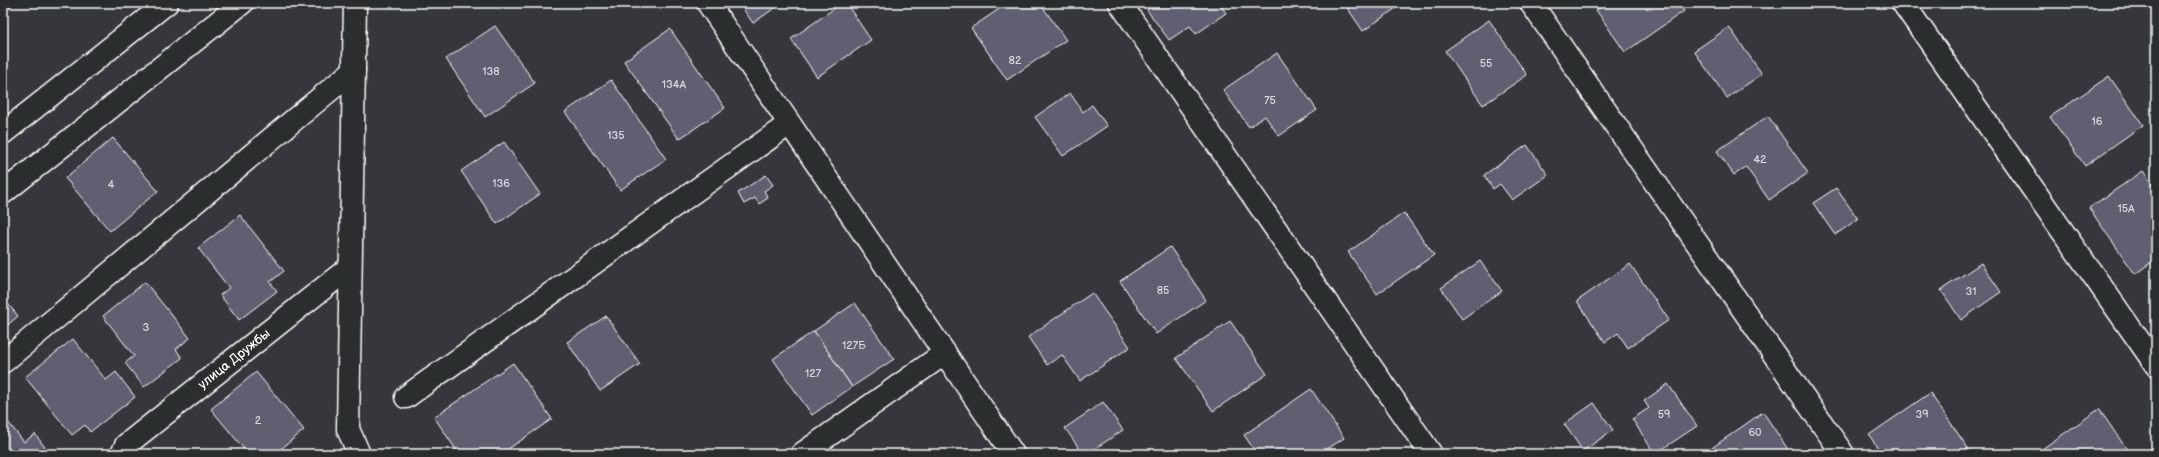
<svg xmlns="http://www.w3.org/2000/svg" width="2159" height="457" font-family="'Balsamiq Sans',sans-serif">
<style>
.green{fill:#566b56;stroke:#aab5aa}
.building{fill:#615f72;stroke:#fff}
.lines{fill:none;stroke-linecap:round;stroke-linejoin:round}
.minor-casing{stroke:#fff;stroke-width:25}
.minor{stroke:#2a2d2e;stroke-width:22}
.labels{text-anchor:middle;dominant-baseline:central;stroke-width:3;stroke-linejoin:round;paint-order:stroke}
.number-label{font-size:11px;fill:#d8d7dc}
.street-label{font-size:13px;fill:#fff;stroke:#2a2d2e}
</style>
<rect width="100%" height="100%" fill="#35373c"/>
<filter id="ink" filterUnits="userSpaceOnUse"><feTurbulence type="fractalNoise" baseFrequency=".025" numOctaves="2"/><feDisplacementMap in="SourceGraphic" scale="8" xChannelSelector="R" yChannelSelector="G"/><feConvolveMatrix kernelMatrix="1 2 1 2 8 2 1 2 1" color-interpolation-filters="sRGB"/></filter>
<g filter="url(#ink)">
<path class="green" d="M3 3H16L3 12Z"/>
<g class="building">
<path d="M739 3H782L753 23Z"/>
<path d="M842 3H846L871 40 817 77 791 39Z"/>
<path d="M1008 3H1040L1066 40 1007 80 971 28Z"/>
<path d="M1157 3H1219L1226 13 1196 34 1190 26 1169 40 1147 10Z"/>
<path d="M1344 3H1397L1399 6 1363 31Z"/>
<path d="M1607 3H1678L1684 11 1625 52 1596 10Z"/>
<path d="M1489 20 1527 75 1483 105 1445 51Z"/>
<path d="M495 26 535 83 485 117 446 59Z"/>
<path d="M1729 27 1762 74 1727 98 1694 51Z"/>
<path d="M670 29 725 108 679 139 624 61Z"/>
<path d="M1277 53 1317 110 1279 136 1265 116 1249 127 1223 90Z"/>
<path d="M2109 76 2143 125 2085 166 2050 117Z"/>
<path d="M611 80 666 159 620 190 565 112Z"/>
<path d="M1070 93 1083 112 1092 105 1107 126 1063 156 1035 117Z"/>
<path d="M1768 116 1808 173 1769 200 1746 167 1734 175 1717 151Z"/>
<path d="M113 138 158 191 110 231 65 178Z"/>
<path d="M504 142 540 194 497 224 461 171Z"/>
<path d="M1527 145 1548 175 1512 200 1500 184 1493 189 1484 175Z"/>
<path d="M2143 171 2156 190V259L2135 274 2089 208Z"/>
<path d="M766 175 773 185 764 191 768 198 759 204 755 198 744 204 738 193Z"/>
<path d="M1836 188 1858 219 1835 235 1813 203Z"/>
<path d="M1404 213 1434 255 1377 294 1348 252Z"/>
<path d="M240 215 284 271 270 282 277 291 239 320 220 295 229 288 198 248Z"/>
<path d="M1170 247 1206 300 1156 334 1120 281Z"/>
<path d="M1480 261 1502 291 1462 319 1441 288Z"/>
<path d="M1981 263 2001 292 1961 320 1941 290Z"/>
<path d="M1630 264 1669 320 1628 348 1618 333 1605 342 1577 301Z"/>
<path d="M145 282 190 338 176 349 182 358 144 387 125 363 134 356 103 316Z"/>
<path d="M1092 293 1130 347 1080 381 1062 355 1047 365 1028 337Z"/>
<path d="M3 298 18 316 3 329Z"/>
<path d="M855 303 894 359 852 387 814 331Z"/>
<path d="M606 316 640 364 600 391 567 342Z"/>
<path d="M1230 321 1267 374 1213 411 1176 358Z"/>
<path d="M814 331 852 387 812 415 773 359Z"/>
<path d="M73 339 106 380 116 372 135 397 90 432 85 425 72 435 25 377Z"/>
<path d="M513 363 552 419 501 454H459L434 417Z"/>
<path d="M256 372 304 430 275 454H248L211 409Z"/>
<path d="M1668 384 1697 426 1655 454 1632 419 1649 408 1644 401Z"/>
<path d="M1311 389 1344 438 1320 454H1257L1244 435Z"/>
<path d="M1930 393 1972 454H1882L1869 435Z"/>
<path d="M1103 402 1123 430 1087 454H1083L1065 428Z"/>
<path d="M1594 403 1613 430 1583 451 1564 424Z"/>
<path d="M2099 409 2130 454H2045L2042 449Z"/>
<path d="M1763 412 1791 454H1707L1706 452Z"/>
<path d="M3 416 24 442 35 434 50 454H3Z"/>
</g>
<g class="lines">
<defs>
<g id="minor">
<path d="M355 3 348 429 359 454"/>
<path d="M708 3 1013 454"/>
<path d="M1120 3 1431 454"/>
<path d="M1531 3 1843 454"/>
<path d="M1903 3 2156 365"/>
<path d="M3 133 167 3"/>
<path d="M3 193 242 3"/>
<path d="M3 362 354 70"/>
<path d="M406 397 789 124"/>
<path id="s1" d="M122 454 126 445 350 267"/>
<path d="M802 454 945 353"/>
</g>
</defs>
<use href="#minor" class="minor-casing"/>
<use href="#minor" class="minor"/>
</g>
</g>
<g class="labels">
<g class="number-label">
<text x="1015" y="60">82</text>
<text x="1486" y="63">55</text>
<text x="491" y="71">138</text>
<text x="674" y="84">134А</text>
<text x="1270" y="100">75</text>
<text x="2097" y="121">16</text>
<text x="616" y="135">135</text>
<text x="1760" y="159">42</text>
<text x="501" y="183">136</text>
<text x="111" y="184">4</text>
<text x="2126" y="208">15А</text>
<text x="1163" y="290">85</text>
<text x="1971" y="291">31</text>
<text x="146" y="327">3</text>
<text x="854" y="345">127Б</text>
<text x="813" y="373">127</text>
<text x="1664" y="414">59</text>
<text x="1922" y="414">39</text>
<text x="258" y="420">2</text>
<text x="1755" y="432">60</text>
</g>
<g class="street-label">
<text stroke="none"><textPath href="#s1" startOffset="148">улица Дружбы</textPath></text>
</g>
</g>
<rect width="2159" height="457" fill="none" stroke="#2a2d2e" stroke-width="16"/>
<rect x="8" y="8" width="2143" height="441" fill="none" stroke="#fff" stroke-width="1.5" filter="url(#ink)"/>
</svg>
